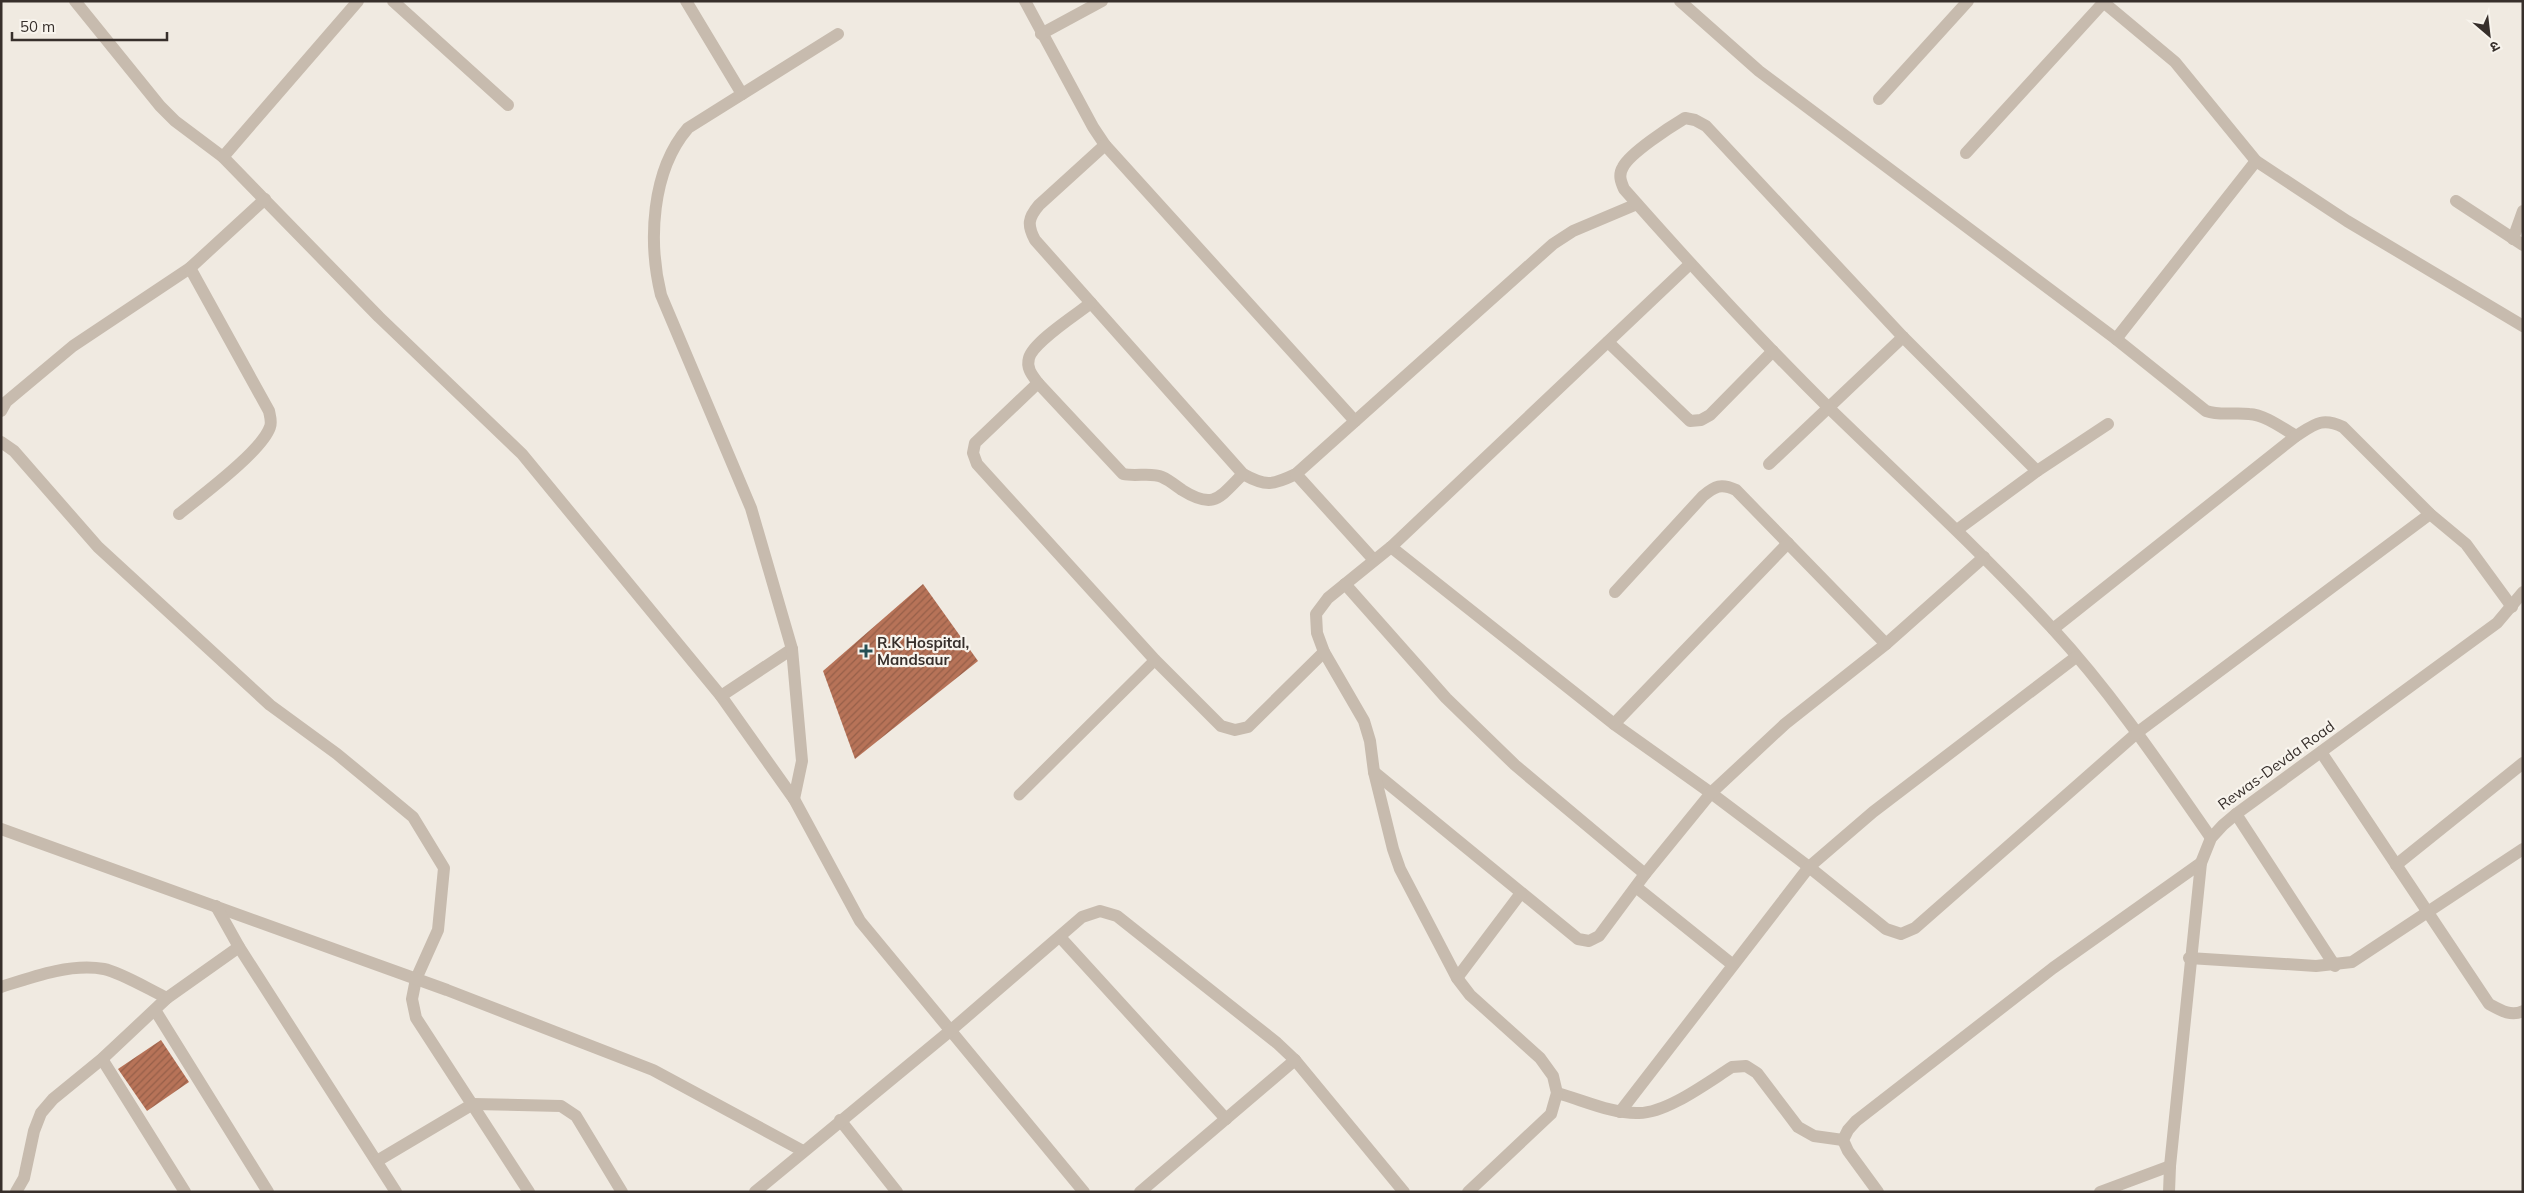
<svg xmlns="http://www.w3.org/2000/svg" width="2524" height="1193" font-family="Mulish,'Noto Sans Devanagari',sans-serif">
<style>
.building{fill:url(#building-hatch)}
.lines{fill:none;stroke-linecap:round;stroke-linejoin:round}
.service{stroke:#c7bbae;stroke-width:11}
.minor{stroke:#c7bbae;stroke-width:12}
.poi-dot{fill:#264f54;stroke:#f8f4ed;stroke-width:2}
.labels{text-anchor:middle;dominant-baseline:central;stroke-width:4.5;stroke-linejoin:round;paint-order:stroke}
.poi-label{font-size:15px;font-weight:bold;fill:#372f2b;stroke:#f8f4ed;text-anchor:start}
.street-label{font-size:15px;fill:#372f2b;stroke:#f8f4ed}
</style>
<defs>
<pattern id="building-hatch" width="6" height="6" patternUnits="userSpaceOnUse" patternTransform="scale(1.25)"><rect width="6" height="6" fill="#b77358"/><path d="M-1 1l2-2M0 6l6-6M5 7l2-2" fill="none" stroke="#965f49"/></pattern>
</defs>
<rect width="100%" height="100%" fill="#f0eae1"/>
<g class="building">
<path d="M923 584 978 661 855 759 823 671Z"/>
<path d="M161 1040 189 1082 147 1111 118 1069Z"/>
</g>
<g class="lines">
<path class="service" d="M1019 795 1155 660"/>
<g class="minor">
<path d="M75 1 160 106 175 121 223 157 379 317 522 454 721 696 794 799 860 921 1084 1192"/>
<path d="M393 1 508 105"/>
<path d="M686 1 742 94"/>
<path d="M1025 1 1093 127 1105 145 1355 421"/>
<path d="M1680 1 1759 71 2116 339 2206 411C2221 416 2234 412 2249 414 2266 415 2282 428 2296 436"/>
<path d="M2102 1 2175 62 2256 161 2347 221 2523 326"/>
<path d="M1041 34 1102 1"/>
<path d="M1879 99 1968 1"/>
<path d="M1105 145 1039 205C1028 218 1027 225 1035 240L1243 474C1266 487 1273 485 1296 474L1553 244 1573 231 1637 204"/>
<path d="M1966 153 2103 3"/>
<path d="M223 157 358 1"/>
<path d="M2456 201 2523 245"/>
<path d="M2513 239 2523 211"/>
<path d="M1091 303C1077 314 1033 342 1029 358 1026 368 1032 375 1038 383L1123 474C1136 477 1151 472 1162 477 1169 480 1175 485 1182 490 1214 510 1219 498 1243 474"/>
<path d="M2116 339 2256 161"/>
<path d="M1608 342 1690 421 1701 420 1710 415 1773 351"/>
<path d="M1038 383 975 443 973 453 977 464 1155 660 1221 726 1235 730 1248 727 1324 652"/>
<path d="M1 411 6 402 73 346 190 268 265 199"/>
<path d="M1 442 14 451 98 547 270 705 337 754 413 817 444 868 438 930 416 979 412 999 416 1018 529 1192"/>
<path d="M1769 464 1903 337"/>
<path d="M2037 471 1903 337 1706 126 1695 120 1685 118C1670 127 1630 153 1623 167 1618 175 1621 182 1624 189 1691 265 1758 338 1829 408 1904 481 1981 551 2052 628 2112 693 2161 766 2211 838"/>
<path d="M1296 474 1374 560"/>
<path d="M179 514C201 496 262 451 270 427 272 422 270 416 269 411L190 268"/>
<path d="M1957 530 2037 471 2108 424"/>
<path d="M1391 547 1614 724 1711 793 1809 867 1886 929 1901 934 1915 928 2138 732 2430 514"/>
<path d="M1345 584 1446 698 1515 765 1645 874"/>
<path d="M1615 592 1703 496C1715 486 1721 483 1736 490L1886 644"/>
<path d="M2053 629 2296 436C2315 424 2322 417 2343 427L2430 514 2466 544 2512 607"/>
<path d="M721 696 792 649"/>
<path d="M1614 724 1788 543"/>
<path d="M2321 752 2489 1004C2500 1010 2511 1017 2523 1011"/>
<path d="M1374 772 1578 939 1589 941 1599 936 1645 874 1711 793 1785 724 1886 644 1984 557"/>
<path d="M794 799 802 761 792 649 751 508 661 295C648 242 651 171 688 128L838 34"/>
<path d="M2236 814 2335 966"/>
<path d="M1 829 447 990 653 1070 803 1151"/>
<path d="M2396 865 2523 763"/>
<path d="M1636 887 1733 965"/>
<path d="M216 906 239 947 396 1192"/>
<path d="M1060 937 1226 1119"/>
<path d="M2189 958 2316 966 2352 962 2523 849"/>
<path d="M1457 978 1521 893"/>
<path d="M1 987C32 977 70 963 104 969 120 972 150 990 167 998"/>
<path d="M155 1010 268 1192"/>
<path d="M102 1059 185 1192"/>
<path d="M1557 1093C1583 1100 1612 1114 1639 1113 1667 1113 1708 1082 1732 1067L1746 1066 1757 1073 1798 1127 1814 1136 1843 1140"/>
<path d="M1620 1112 1809 867 1873 812 2076 657"/>
<path d="M840 1120 897 1192"/>
<path d="M377 1161 473 1104 561 1106 576 1116 622 1192"/>
<path d="M16 1192 24 1178 34 1131 41 1113 53 1099 102 1059 167 998 239 947"/>
<path d="M755 1192 950 1031 1082 917 1100 911 1117 916 1277 1043 1295 1060 1404 1192"/>
<path d="M1140 1192 1295 1060"/>
<path d="M1468 1192 1551 1114 1557 1093 1553 1076 1540 1058 1470 995 1457 978 1400 869 1393 849 1374 772 1370 741 1364 721 1324 652 1317 633 1316 614 1328 598 1391 547 1690 264"/>
<path d="M1878 1192 1848 1151 1843 1140 1848 1130 1856 1121 2053 968 2201 863"/>
<path d="M2100 1192 2170 1166"/>
<path d="M2169 1192 2170 1166 2201 863 2211 838 2223 825 2236 814 2497 623 2523 592"/>
</g>
</g>
<path class="poi-dot" d="M863.5 643.5h5v5h5v5h-5v5h-5v-5h-5v-5h5z"/>
<g class="labels">
<g class="poi-label">
<text x="877" y="642">R.K Hospital,<tspan x="877" dy="17">Mandsaur</tspan></text>
</g>
<g class="street-label">
<text transform="translate(2276 765) rotate(-36)">Rewas-Devda Road</text>
</g>
</g>
<rect width="2524" height="1193" fill="none" stroke="#372f2b" stroke-width="5"/>
<g transform="translate(2489 35) rotate(152)" stroke="#f8f4ed" stroke-width="4" paint-order="stroke">
<path d="M0-4L9 19L0 12L-9 19Z" fill="#372f2b"/>
<text y="-8" font-size="14" font-weight="bold" text-anchor="middle" fill="#372f2b">उ</text>
</g>
<path d="M12 32v8h155v-8" fill="none" stroke="#372f2b" stroke-width="2.5"/>
<text x="20" y="32" font-size="15" fill="#372f2b" stroke="#f8f4ed" stroke-width="4" paint-order="stroke">50 m</text>
</svg>
